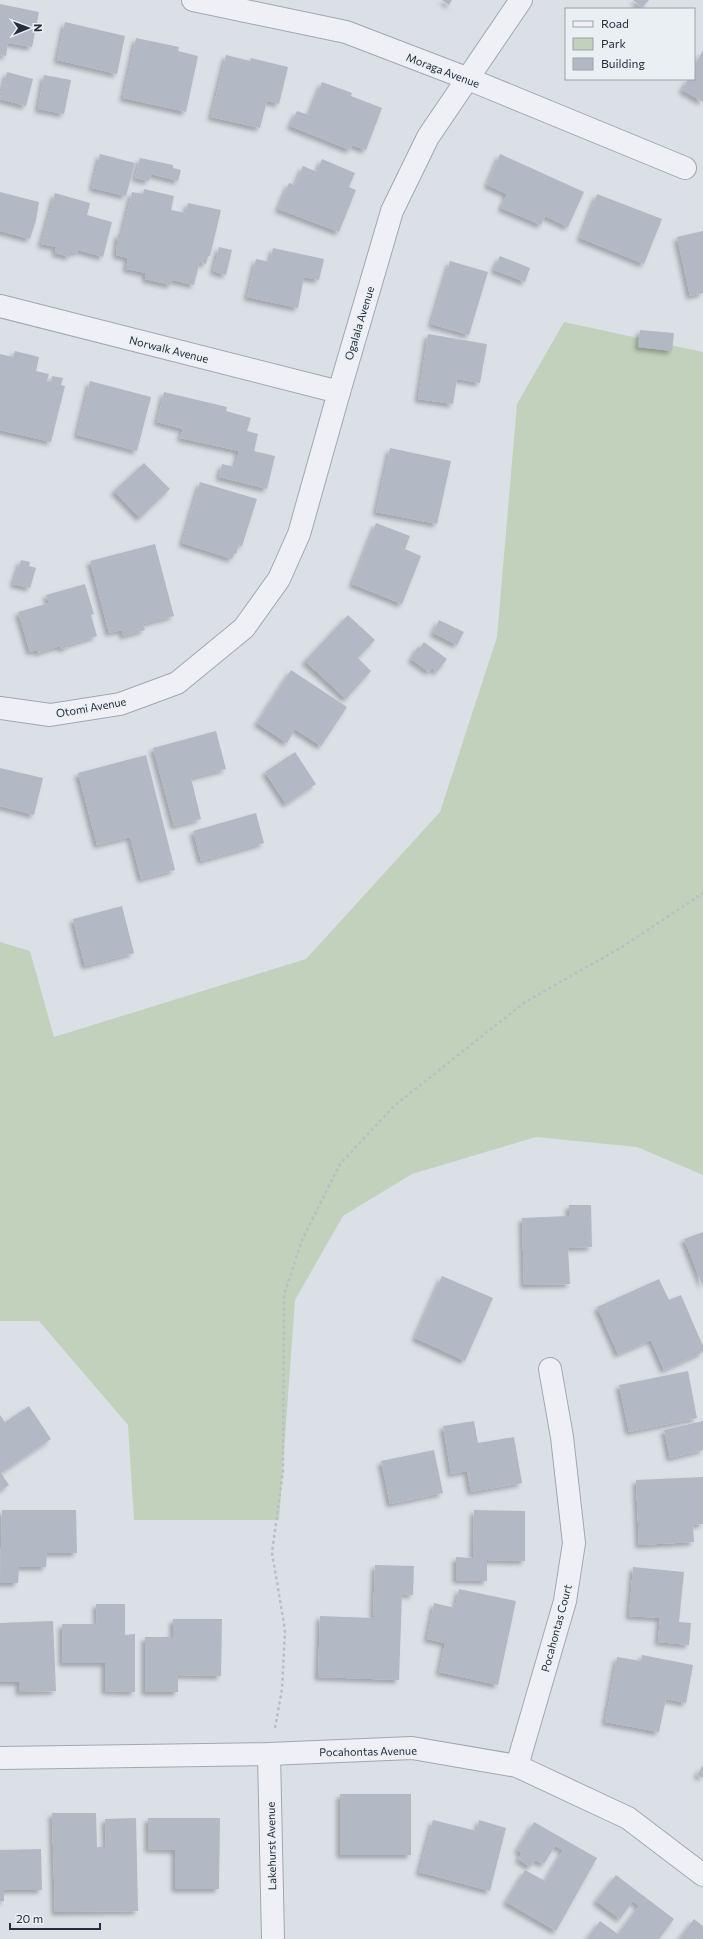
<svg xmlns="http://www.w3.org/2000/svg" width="703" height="1939" font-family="Commissioner,sans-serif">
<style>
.green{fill:#c2d1bb}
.building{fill:#b2b9c4;filter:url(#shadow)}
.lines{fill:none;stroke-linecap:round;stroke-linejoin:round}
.street-casing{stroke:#a0a7b1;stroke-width:24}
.path{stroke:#b9bec5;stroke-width:2.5;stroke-dasharray:3 3;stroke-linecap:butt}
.street{stroke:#eef0f5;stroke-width:22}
.labels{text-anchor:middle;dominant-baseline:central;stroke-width:3;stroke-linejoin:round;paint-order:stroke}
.street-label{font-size:11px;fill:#242e3d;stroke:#eaeff4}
</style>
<defs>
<filter id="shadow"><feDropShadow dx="-3.5" dy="3.5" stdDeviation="2" flood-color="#0004"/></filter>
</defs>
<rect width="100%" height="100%" fill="#dbe0e7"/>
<path class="green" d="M564 322 703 352V1175L637 1147 536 1137 412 1174 343 1216 295 1300 279 1520H134L128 1425 39 1321H0V942L30 951 54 1037 306 959 440 812 497 637 517 404Z"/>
<g class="building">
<path d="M442 0H452L449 5Z"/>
<path d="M633 0H649L642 8Z"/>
<path d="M0 4 39 12 32 47 8 43 6 56 0 55Z"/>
<path d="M65 22 125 36 117 74 57 60Z"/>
<path d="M136 38 179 47 178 51 198 56 186 112 123 98Z"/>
<path d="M703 50V102L682 90 688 79H694V67Z"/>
<path d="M226 55 250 61 251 58 288 67 279 104 267 101 260 128 211 117Z"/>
<path d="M7 72 33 79 26 106 0 99Z"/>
<path d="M44 75 71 80 64 114 38 109Z"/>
<path d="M322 82 352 93 351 96 382 108 366 150 352 145 350 150 290 126 297 111 309 115Z"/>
<path d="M100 154 135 163 126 196 92 188Z"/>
<path d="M500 154 584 192 568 227 545 216 541 225 501 208 507 194 487 185Z"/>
<path d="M140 158 173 165V168L181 170 178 181 151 174 149 181 135 178Z"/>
<path d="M322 159 355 173 349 187 356 190 339 232 278 209 289 183 295 185 303 166 317 172Z"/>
<path d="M144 189 174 196 171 210 186 213 188 203 221 210 210 256H208L206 264 198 262 199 265 194 285 172 280 171 285 145 279 146 273 126 269 128 258 116 255 118 234H122L132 192 143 194Z"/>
<path d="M0 192 39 202 36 220 30 239 0 231Z"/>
<path d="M55 193 90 203 87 215 112 222 103 257 78 250 77 253 71 252 70 257 55 253 56 247 41 244Z"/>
<path d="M597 194 662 219 644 264 580 238Z"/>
<path d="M703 231V293L690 296 677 237Z"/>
<path d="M219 247 232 250 226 275 213 271Z"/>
<path d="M273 248 324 259 319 280 304 277 298 308 247 297 256 259 270 262Z"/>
<path d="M500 256 530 268 525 282 494 270Z"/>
<path d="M450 261 488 272 469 335 431 324Z"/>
<path d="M640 330 674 333 672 351 638 347Z"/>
<path d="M428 334 487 344 480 383 457 379 453 404 418 399Z"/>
<path d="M15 351 39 357 36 371 49 374 47 381 51 382 52 376 63 378 61 385 65 386 51 442 0 430V354L13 357Z"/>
<path d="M90 381 151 397 137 451 77 435Z"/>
<path d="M164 392 227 407 226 411 251 418 247 431 258 434 254 451 275 456 267 489 219 477 222 464 235 467 239 451 180 438 183 429 157 422Z"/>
<path d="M390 448 451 461 437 524 376 512Z"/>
<path d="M144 463 170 489 140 518 114 491Z"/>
<path d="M200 482 257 499 242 546 237 545V553L234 554 232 559 182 543Z"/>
<path d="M376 523 410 536 405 549 421 556 402 604 352 584Z"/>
<path d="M155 544 174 616 143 624 145 630 123 636 122 630 109 633 90 561Z"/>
<path d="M21 560 30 562 29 566 36 568 30 588 13 584Z"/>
<path d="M85 584 94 614 91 615 97 636 68 645V647L61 649 60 646 37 653V650L30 652 18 612 49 603 46 595Z"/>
<path d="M348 615 375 640 358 658 371 671 346 699 305 661Z"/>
<path d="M439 620 464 632 457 645 433 633Z"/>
<path d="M424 642 447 659 437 672 432 668 429 672 411 659 416 652 415 651 418 647 420 648Z"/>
<path d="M291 670 347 707 321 746 295 729 287 743 257 723Z"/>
<path d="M216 731 226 769 191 778 201 819 174 826 153 748Z"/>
<path d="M295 752 316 784 286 804 265 772Z"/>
<path d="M146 755 175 870 141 879 130 837 97 845 78 773Z"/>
<path d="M0 768 43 778 34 815 0 806Z"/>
<path d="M256 813 264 843 201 861 193 831Z"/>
<path d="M122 906 134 953 85 966 73 919Z"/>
<path d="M569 1205H591L592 1247 568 1248 570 1284 524 1285 522 1218 569 1216Z"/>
<path d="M703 1232V1287L684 1239Z"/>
<path d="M442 1276 493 1298 465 1361 415 1338Z"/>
<path d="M659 1279 669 1300 681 1295 703 1346V1352L664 1370 651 1340 618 1354 597 1307Z"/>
<path d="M688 1371 697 1418 629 1432 619 1385Z"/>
<path d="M29 1406 51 1439 1 1473 9 1485 0 1491V1415L5 1422Z"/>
<path d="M474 1421 478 1443 514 1437 522 1483 471 1492 467 1471 451 1474 443 1426Z"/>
<path d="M703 1421V1450L670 1458 664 1430Z"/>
<path d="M434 1450 443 1493 390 1504 381 1461Z"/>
<path d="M703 1477V1524L693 1525 694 1542 639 1545 636 1480Z"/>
<path d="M2 1510H76L77 1553H47L46 1567H19L18 1583H0Z"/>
<path d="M474 1510 525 1511V1561L487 1560V1581L456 1580V1557L473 1558Z"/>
<path d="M375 1565 414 1566 413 1595 402 1594 399 1680 318 1677 320 1616 373 1618Z"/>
<path d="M633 1567 684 1572 679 1622 691 1623 689 1645 658 1642 660 1618 629 1616Z"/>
<path d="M459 1589 516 1601 498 1685 439 1672 445 1643 427 1639 434 1603 455 1608Z"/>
<path d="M96 1604H125V1635L135 1634V1692L105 1691V1663H62V1624H97Z"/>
<path d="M173 1619H222L221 1676 178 1675V1692H145V1637H173Z"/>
<path d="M53 1621 56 1691 19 1692V1682H0V1623Z"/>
<path d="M642 1655 693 1665 686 1703 666 1699 659 1732 605 1722 617 1657 641 1661Z"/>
<path d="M703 1765V1778L697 1775Z"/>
<rect x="340" y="1794" width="71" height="61"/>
<path d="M52 1813H96L97 1847H106L105 1819 136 1818 138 1911 55 1912Z"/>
<path d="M148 1818H220L219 1889H175V1850L148 1849Z"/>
<path d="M433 1820 477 1831 479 1820 506 1828 490 1891 419 1872Z"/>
<path d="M534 1822 597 1858 556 1931 506 1902 525 1870 545 1881 563 1850 555 1846 544 1864 535 1860 530 1867 518 1859 522 1853 517 1850Z"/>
<path d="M41 1849 42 1890H4V1901H0V1850Z"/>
<path d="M616 1875 674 1919 659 1939H587L600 1921 618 1934 639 1906 633 1901 620 1919 596 1901Z"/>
<path d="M694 1919 703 1926V1939H679Z"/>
</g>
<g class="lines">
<defs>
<g id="street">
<path d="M193 0 346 32 466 78 685 168"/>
<path d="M0 306 339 392"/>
<path d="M0 708 50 715 120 704 177 683 244 628 279 579 299 534 339 392 392 211 428 137 521 0"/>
<path d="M269 1754 273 1939"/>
<path d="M0 1758 269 1754 412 1748 517 1766 628 1818 703 1875"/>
<path d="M517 1766 565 1601 574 1543 562 1437 550 1369"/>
</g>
</defs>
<use href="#street" class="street-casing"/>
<path class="path" d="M275 1728 282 1689 285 1630 272 1553 283 1471 284 1295 302 1240 340 1164 394 1106 525 1002 622 947 703 893"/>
<use href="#street" class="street"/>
</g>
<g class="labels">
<g class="street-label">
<text transform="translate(443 70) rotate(21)">Moraga Avenue</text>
<text transform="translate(359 323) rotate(-73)">Ogalala Avenue</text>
<text transform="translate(169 349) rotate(14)">Norwalk Avenue</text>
<text transform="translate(91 707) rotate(-10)">Otomi Avenue</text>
<text transform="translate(556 1628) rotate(-75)">Pocahontas Court</text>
<text transform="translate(368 1751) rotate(-1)">Pocahontas Avenue</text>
<text transform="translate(271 1846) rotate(-91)">Lakehurst Avenue</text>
</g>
</g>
<rect x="565" y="8" width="130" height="72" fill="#eaeff4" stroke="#9ba2ab"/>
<rect x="573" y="21" width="20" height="6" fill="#eef0f5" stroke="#9ba2ab"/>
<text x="601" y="28" font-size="12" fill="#242e3d">Road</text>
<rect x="573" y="38" width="20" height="12" fill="#c2d1bb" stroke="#9ba2ab"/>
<text x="601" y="48" font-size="12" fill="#242e3d">Park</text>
<rect x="573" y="58" width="20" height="12" fill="#b2b9c4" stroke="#9ba2ab"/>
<text x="601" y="68" font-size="12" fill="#242e3d">Building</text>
<g transform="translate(28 28) rotate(89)" stroke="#eaeff4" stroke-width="3" paint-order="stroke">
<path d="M0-3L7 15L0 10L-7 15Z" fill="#242e3d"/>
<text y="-6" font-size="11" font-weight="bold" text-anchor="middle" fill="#242e3d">N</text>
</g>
<path d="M10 1923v6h90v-6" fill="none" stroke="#242e3d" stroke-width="2"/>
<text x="16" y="1923" font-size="12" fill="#242e3d" stroke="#eaeff4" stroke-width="3" paint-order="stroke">20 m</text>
</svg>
